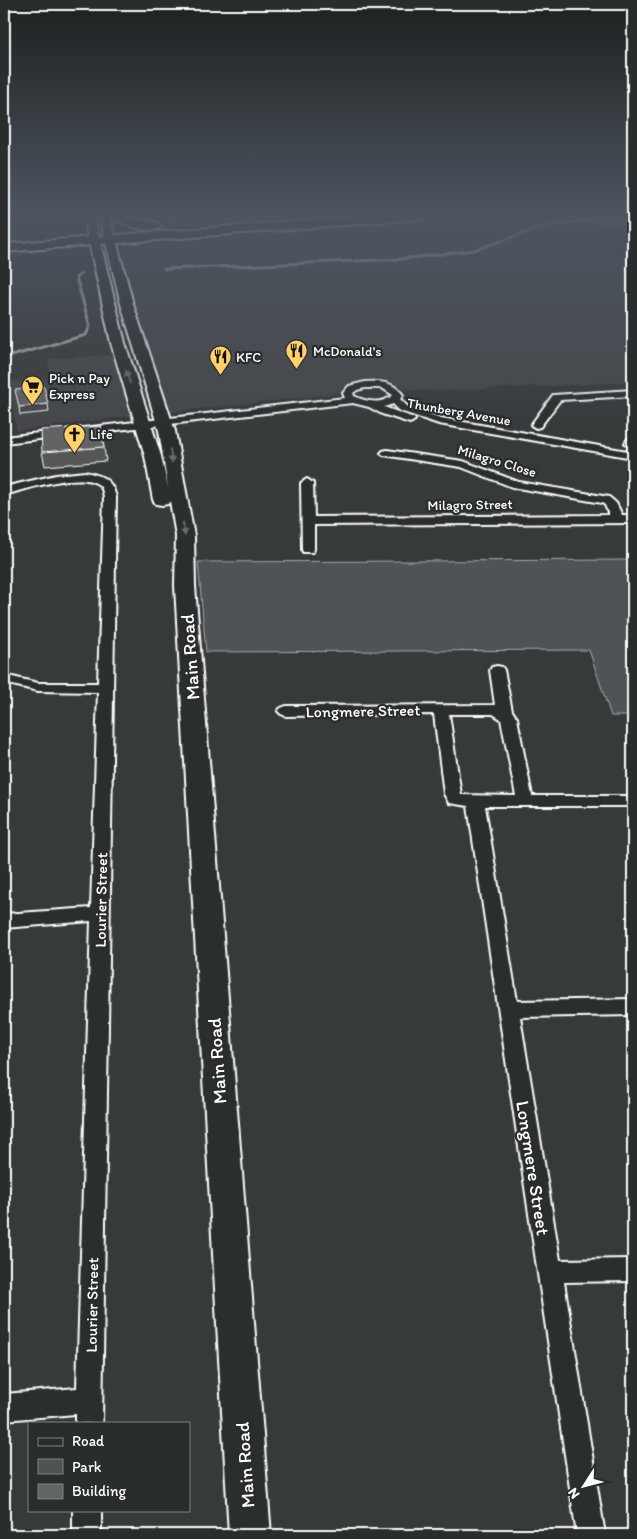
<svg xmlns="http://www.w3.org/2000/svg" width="637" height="1539" font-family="Itim,sans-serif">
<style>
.built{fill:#444748}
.green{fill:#505354;stroke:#a8a9aa}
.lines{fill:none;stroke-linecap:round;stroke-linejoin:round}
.stream{stroke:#adaeaf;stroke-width:3}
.street-casing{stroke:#fff;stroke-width:4}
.secondary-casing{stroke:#fff;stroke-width:4}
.primary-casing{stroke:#fff;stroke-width:4}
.street{fill:#2a2d2e;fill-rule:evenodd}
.secondary{fill:#2a2d2e;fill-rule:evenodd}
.primary{fill:#2a2d2e;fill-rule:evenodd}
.wall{fill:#555657;stroke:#fff}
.shaded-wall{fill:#454647;stroke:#fff}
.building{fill:#636465;stroke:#fff}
.oneway{fill:#6a6c6d}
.labels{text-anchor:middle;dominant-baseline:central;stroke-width:4.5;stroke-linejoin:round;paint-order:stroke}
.far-poi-label{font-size:14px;fill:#fff;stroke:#2a2d2e;text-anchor:start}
.far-street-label{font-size:14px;fill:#fff;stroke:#2a2d2e}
.street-label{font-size:16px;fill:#fff;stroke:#2a2d2e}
.near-street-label{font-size:19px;fill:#fff;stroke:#2a2d2e}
</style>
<rect width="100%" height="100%" fill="#373a3b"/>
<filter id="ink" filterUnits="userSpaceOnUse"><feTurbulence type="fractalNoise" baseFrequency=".02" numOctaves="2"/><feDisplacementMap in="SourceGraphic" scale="10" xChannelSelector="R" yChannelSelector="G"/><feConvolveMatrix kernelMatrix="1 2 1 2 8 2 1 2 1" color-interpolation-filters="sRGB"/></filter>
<g filter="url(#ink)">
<g class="built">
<path d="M437 214H582L633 267V382L441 391 410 390 383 385 319 396 161 413 118 250 121 248 143 240 363 219Z"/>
<path d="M120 354 139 415 17 431 7 382 50 378 48 359Z"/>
</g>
<g class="green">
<path d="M123 214H194L197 218 242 214H306C275 216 141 234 123 214Z"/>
<path d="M582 214H633V222L590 223Z"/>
<path d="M633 560V716H611L589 650 206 652 198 562Z"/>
</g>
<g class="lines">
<g class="stream">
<path d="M164 269 402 259 474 250 543 227 594 219 633 218"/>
<path d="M4 358 86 335 90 326 76 277 81 274"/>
</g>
<defs>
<g id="street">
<path d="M19 214 18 216 4 219V215Z"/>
<path d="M365 382C380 381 394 382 403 395L400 399 408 407 441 418 633 452V458L439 424 400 411 393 404 384 407 414 418 415 420 410 423 382 414 369 407 353 403 4 443V437L345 398 343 393 349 386ZM365 388H382L393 395C382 405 366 402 354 396L353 393 357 390Z"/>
<path d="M633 390V396L560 400 540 427 536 428 531 425 553 395Z"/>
<path d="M633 436V446L627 445 625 443 629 437Z"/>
<path d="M387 450 463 461 519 482 609 497 616 503 622 515H633V523L314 525V549L313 552H303L302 549 301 483 307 479 313 483 314 517 609 515 605 505 602 503 512 487 461 467 383 455 381 453 383 451Z"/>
<path d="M85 472C101 475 112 479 116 497L102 1423H76V1414L4 1420V1394L77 1388 91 921 4 928V914L91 908 98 692 38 691 4 683V675L38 683H98L104 497C103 493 103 489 100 486 84 469 24 490 4 495V487L56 475Z"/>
<path d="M497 666 502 667 504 670 512 711 517 718 532 796H625L631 797 633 801 631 805 625 806H485L517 1001 633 999V1015L520 1017 560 1260 633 1259V1281L564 1282 605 1535H577L468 806 449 803 444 794 434 714 286 716 281 714 278 711 281 708 286 706 495 705 490 670 492 667ZM449 714H493L501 719 516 796 461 795Z"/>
<rect x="73" y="1510" width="28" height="25"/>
</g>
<path id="secondary" d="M83 214H93L125 343 161 456 168 488 159 431 121 304 99 214H109L133 304 175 431 194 536 195 586 271 1535H229L175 586 176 536 170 501 168 504 162 505 156 504 153 500 145 456 111 343Z"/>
<g id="primary">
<path d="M110 214H124L131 219 156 222 162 226C153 236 118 224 110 214Z"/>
<path d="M386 214H437L431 218 4 252V244Z"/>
</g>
</defs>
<use href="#street" class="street-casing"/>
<use href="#secondary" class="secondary-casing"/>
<use href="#primary" class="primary-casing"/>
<use href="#street" class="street"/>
<use href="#secondary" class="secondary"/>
<use href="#primary" class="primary"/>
</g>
<path class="wall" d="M104 447 106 461 45 466 42 452Z"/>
<path class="shaded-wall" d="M48 404 49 412 20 415 19 407Z"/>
<g class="building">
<path d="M44 387 48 404 19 407 15 390Z"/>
<path d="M101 426 104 447 42 452 41 430Z"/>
</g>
<defs><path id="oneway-solid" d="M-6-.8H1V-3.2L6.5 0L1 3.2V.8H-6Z" transform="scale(1.25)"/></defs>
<g class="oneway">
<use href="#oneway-solid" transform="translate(128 377) rotate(-107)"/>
<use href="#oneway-solid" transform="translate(171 456) rotate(82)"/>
<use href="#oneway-solid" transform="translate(184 529) rotate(82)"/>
</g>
</g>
<linearGradient id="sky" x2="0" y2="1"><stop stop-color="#1e2020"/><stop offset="0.5" stop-color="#4d5560"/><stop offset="1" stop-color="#4d5560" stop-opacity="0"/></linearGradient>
<rect width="637" height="429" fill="url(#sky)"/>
<defs>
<symbol id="restaurant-pin" viewBox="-11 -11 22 30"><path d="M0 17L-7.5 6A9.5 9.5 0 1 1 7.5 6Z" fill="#ffd166" stroke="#2a2d2e"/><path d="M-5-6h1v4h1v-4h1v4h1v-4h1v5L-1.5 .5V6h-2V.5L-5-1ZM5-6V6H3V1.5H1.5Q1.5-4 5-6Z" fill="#111"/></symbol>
<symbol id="supermarket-pin" viewBox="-11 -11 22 30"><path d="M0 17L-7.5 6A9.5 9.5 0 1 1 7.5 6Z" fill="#ffd166" stroke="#2a2d2e"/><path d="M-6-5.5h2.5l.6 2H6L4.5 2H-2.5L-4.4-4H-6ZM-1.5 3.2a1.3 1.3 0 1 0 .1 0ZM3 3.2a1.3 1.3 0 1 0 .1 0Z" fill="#111"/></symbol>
<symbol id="church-pin" viewBox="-11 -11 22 30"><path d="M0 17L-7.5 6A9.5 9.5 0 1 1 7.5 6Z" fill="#ffd166" stroke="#2a2d2e"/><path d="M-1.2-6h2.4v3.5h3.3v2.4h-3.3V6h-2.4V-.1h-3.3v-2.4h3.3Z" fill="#111"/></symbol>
</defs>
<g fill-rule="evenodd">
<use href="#restaurant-pin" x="284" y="338" width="25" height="34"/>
<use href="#restaurant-pin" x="208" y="344" width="25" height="34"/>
<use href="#supermarket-pin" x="20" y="374" width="25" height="34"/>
<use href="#church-pin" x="62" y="422" width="25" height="34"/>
</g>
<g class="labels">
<g class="far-poi-label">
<text x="313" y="351">McDonald's</text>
<text x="236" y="357">KFC</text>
<text x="49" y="378">Pick n Pay<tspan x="49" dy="16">Express</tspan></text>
<text x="90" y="434">Life</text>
</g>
<g class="far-street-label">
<text transform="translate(459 412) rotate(10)">Thunberg Avenue</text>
<text transform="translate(497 461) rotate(17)">Milagro Close</text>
<text transform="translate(470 505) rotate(-1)">Milagro Street</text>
</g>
<g class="street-label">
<text transform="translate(363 711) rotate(-1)">Longmere Street</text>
<text transform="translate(101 900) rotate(-89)">Lourier Street</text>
<text transform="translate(92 1305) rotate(-89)">Lourier Street</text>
</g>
<g class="near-street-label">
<text transform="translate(190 657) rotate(-94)">Main Road</text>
<text transform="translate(217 1061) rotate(-94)">Main Road</text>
<text transform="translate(533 1168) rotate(81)">Longmere Street</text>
<text transform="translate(245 1465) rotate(-94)">Main Road</text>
</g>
</g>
<rect width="637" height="1539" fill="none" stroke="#2a2d2e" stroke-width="20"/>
<rect x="10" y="10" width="617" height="1519" fill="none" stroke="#fff" stroke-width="2" filter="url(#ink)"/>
<rect x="28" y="1422" width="162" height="90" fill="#2a2d2e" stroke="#7f8182"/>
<rect x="38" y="1438" width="25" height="8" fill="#2a2d2e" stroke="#7f8182"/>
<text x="72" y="1446" font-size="15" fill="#ffffff">Road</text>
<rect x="38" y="1459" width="25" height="15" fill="#505354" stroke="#7f8182"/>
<text x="72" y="1472" font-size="15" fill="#ffffff">Park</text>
<rect x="38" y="1484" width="25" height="15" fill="#636465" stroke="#7f8182"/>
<text x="72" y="1496" font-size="15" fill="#ffffff">Building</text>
<g transform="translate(584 1486) rotate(234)" stroke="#2a2d2e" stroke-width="4" paint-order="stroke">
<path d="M0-4L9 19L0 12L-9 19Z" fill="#ffffff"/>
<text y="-8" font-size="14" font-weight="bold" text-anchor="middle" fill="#ffffff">N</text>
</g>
</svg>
